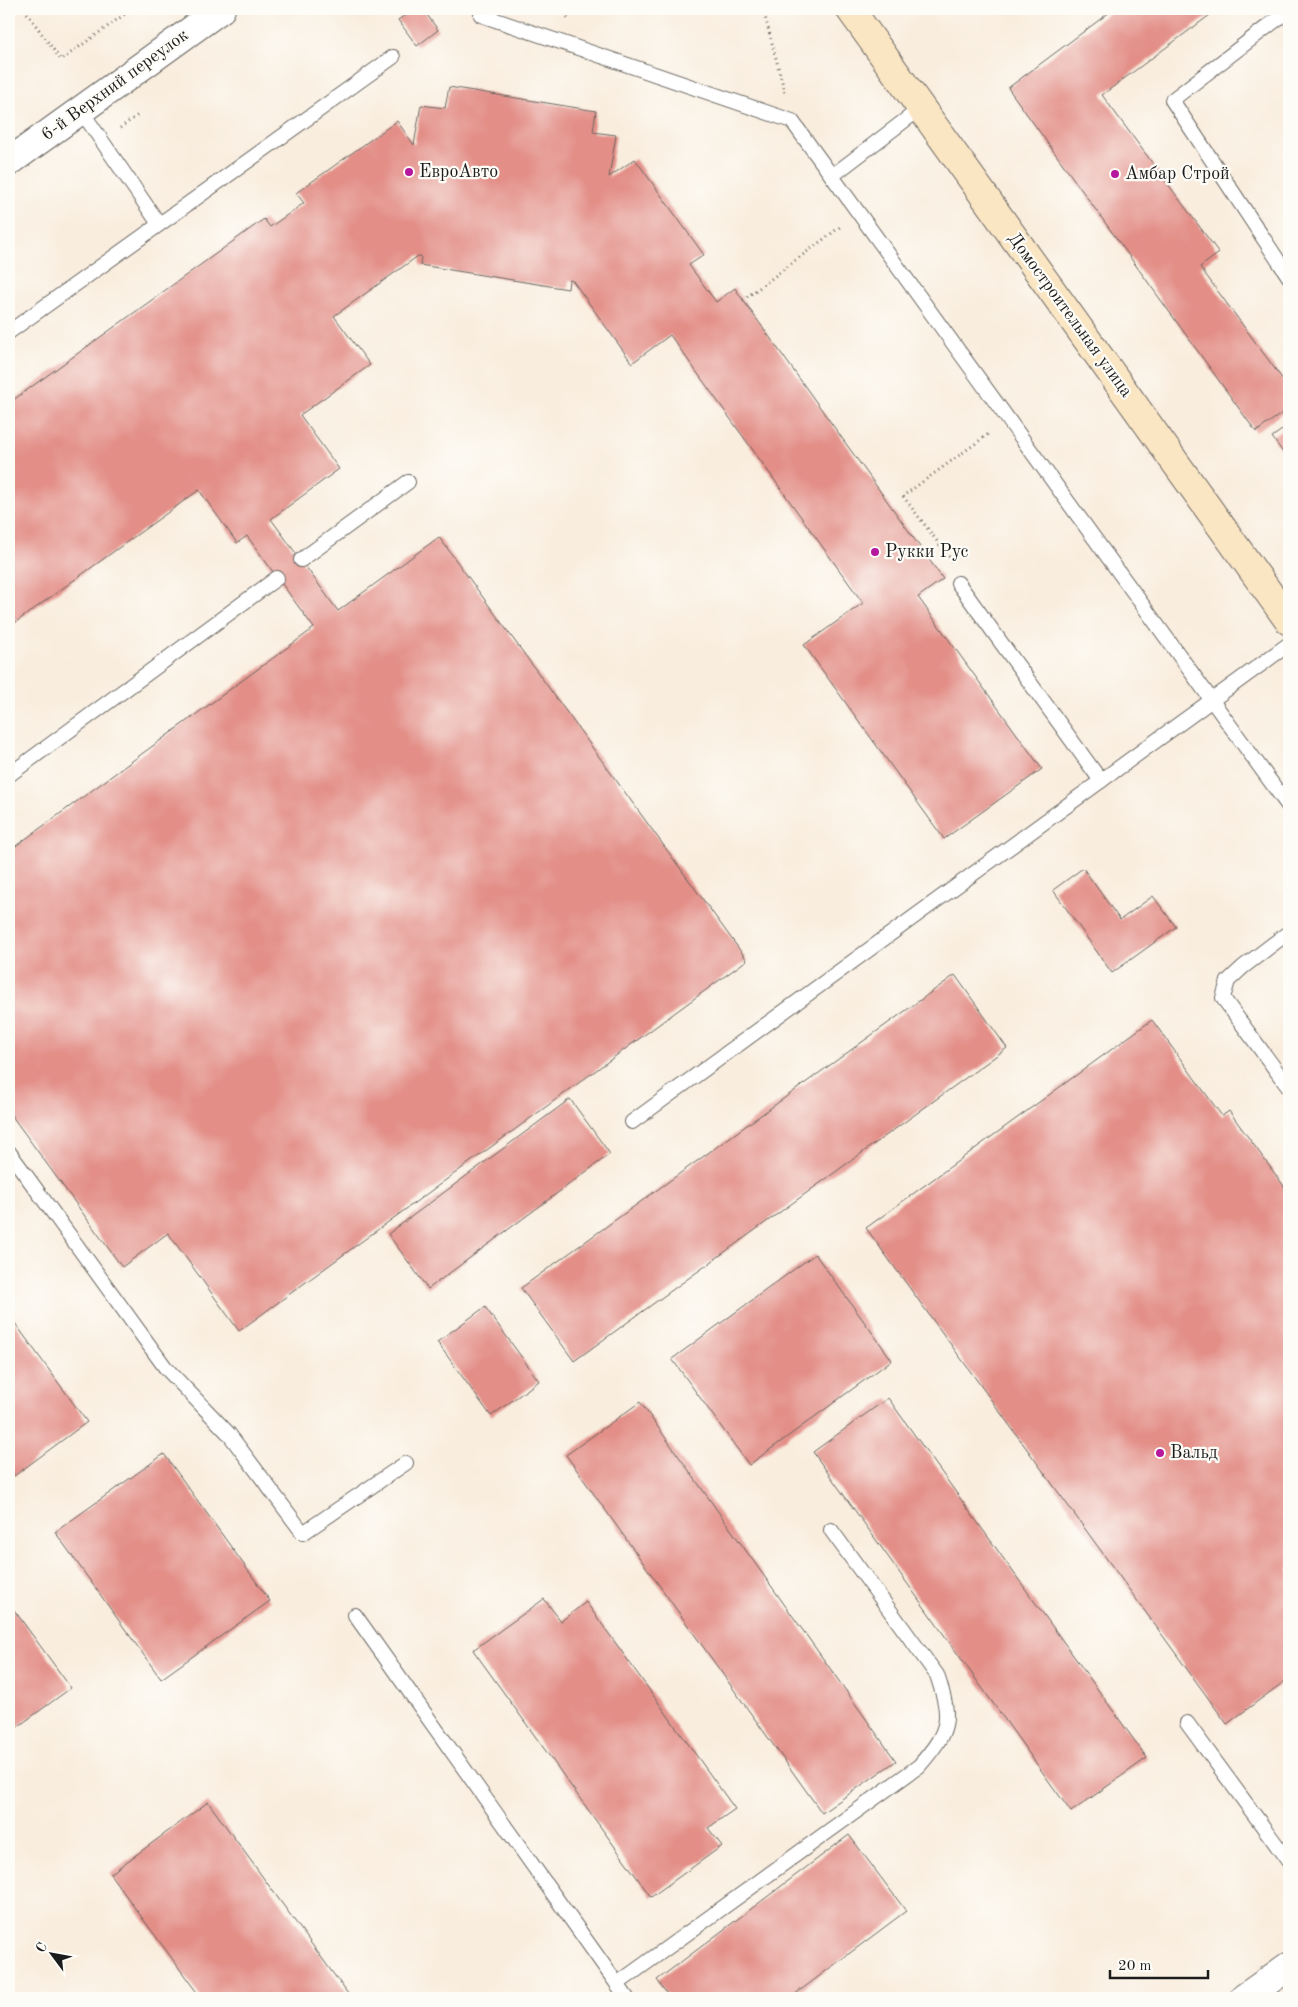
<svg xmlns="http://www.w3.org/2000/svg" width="1298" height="2007" font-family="'Old Standard TT',serif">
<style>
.building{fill:#e38f88}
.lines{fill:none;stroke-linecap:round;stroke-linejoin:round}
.lane-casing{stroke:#696560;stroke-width:16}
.street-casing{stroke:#696560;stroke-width:30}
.secondary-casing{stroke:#696560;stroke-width:30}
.path{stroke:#696560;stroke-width:3;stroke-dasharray:1 4;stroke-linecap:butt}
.lane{stroke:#fff;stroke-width:14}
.street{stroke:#fff;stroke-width:28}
.secondary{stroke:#fbe6c4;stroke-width:28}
.poi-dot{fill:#b5179e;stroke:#fdfcf7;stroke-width:2}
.labels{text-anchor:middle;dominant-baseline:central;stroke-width:4.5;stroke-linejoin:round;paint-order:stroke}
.street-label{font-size:18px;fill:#1c1c1c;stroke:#fdfcf7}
.poi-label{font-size:18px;fill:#1c1c1c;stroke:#fdfcf7;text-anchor:start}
</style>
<rect width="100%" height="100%" fill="#fdfcf7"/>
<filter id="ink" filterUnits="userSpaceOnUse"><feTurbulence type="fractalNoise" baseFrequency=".02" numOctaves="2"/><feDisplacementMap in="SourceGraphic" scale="10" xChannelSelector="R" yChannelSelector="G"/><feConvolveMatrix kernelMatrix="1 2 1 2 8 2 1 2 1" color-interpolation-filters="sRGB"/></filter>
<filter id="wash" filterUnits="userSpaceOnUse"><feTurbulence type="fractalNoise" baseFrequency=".0096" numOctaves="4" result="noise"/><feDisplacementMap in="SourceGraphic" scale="20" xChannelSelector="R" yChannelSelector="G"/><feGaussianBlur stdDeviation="1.12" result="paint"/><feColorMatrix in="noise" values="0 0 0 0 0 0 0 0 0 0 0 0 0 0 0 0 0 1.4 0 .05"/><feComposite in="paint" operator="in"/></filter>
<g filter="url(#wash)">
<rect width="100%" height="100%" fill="#f9edde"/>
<g id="blocks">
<g class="building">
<path d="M414 9H423L438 30 417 46 398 20Z"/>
<path d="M1114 9H1218L1102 95 1219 253 1200 267 1289 388V408L1256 432 1008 88Z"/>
<path d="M449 87 596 111 593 132 616 135 609 177 635 159 704 255 689 265 716 302 735 288 743 300 943 579 918 597 1042 769 944 839 804 645 863 603 670 335 632 363 573 281 569 280 568 289 420 265 421 256H418L334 316 370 365 300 415 339 469 271 519 338 611 439 537 747 960 239 1331 168 1233 122 1267 9 1112V851L314 628 247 536 237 543 199 490 9 627V403L264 219 270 227 304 203 296 193 397 121 414 145 421 105 445 108Z"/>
<path d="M1289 425V461L1272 437Z"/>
<path d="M1083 868 1120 920 1153 896 1176 927 1112 973 1053 890Z"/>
<path d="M955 975 1007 1048 574 1361 521 1288Z"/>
<path d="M1152 1020 1222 1116 1229 1111 1289 1193V1678L1227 1724 866 1228Z"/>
<path d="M570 1099 610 1154 428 1289 388 1234Z"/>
<path d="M815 1254 892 1360 749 1465 672 1359Z"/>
<path d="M485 1307 539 1381 491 1416 437 1342Z"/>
<path d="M9 1315 87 1422 14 1476 9 1469Z"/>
<path d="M888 1398 1147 1758 1071 1812 813 1452Z"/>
<path d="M640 1402 896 1761 822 1813 566 1455Z"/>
<path d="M164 1454 270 1601 161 1679 55 1532Z"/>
<path d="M544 1599 561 1621 586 1602 735 1809 708 1828 722 1846 651 1897 473 1650Z"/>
<path d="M9 1603 71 1688 9 1733Z"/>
<path d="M208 1802 351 1998H201L110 1874Z"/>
<path d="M849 1835 906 1911 790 1998H670L657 1980Z"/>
</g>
</g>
</g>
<g filter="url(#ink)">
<use href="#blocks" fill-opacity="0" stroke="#696560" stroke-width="1"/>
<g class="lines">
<defs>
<g id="lane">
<path d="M1289 10 1172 100 1289 277"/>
<path d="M481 15 792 121 1289 807"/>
<path d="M80 109 159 224"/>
<path d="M832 176 921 108"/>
<path d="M9 332 393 57"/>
<path d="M301 560 408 482"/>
<path d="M958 583 1101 781"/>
<path d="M9 775 277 578"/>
<path d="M1289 932 1243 967 1228 981 1223 998 1289 1088"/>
<path d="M632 1122 1289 644"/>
<path d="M9 1152 165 1367 229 1434 303 1533 406 1463"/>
<path d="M355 1615 627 1998"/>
<path d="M1187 1723 1289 1862"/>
<path d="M617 1984 919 1766C950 1730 952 1720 937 1675L831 1530"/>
</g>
<g id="street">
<path d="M9 162 221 9"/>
<path d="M1244 1998 1289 1966"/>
</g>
<path id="secondary" d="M850 9 1289 621"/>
</defs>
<use href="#lane" class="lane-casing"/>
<use href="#street" class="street-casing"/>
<use href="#secondary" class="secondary-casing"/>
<g class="path">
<path d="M24 9 61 60 125 14 122 9"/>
<path d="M561 9 568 18"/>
<path d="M763 9 785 93"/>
<path d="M120 128 138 115"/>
<path d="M743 300 840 227"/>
<path d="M952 561 903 496 990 433"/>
</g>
<use href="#lane" class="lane"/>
<use href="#street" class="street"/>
<use href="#secondary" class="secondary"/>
</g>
</g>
<g class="poi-dot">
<circle cx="409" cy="172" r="5"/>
<circle cx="1115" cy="174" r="5"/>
<circle cx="875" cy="552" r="5"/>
<circle cx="1160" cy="1453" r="5"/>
</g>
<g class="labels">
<g class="street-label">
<text transform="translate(115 85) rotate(-36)">6-й Верхний переулок</text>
<text transform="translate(1070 315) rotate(54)">Домостроительная улица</text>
</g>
<g class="poi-label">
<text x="419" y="172">ЕвроАвто</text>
<text x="1125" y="174">Амбар Строй</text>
<text x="885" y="552">Рукки Рус</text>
<text x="1170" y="1453">Вальд</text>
</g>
</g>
<rect width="1298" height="2007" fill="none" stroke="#fdfcf7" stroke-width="30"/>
<g transform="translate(52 1954) rotate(302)" stroke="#fdfcf7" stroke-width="4" paint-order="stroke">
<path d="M0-4L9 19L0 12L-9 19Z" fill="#1c1c1c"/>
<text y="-8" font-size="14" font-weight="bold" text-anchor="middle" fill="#1c1c1c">С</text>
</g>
<path d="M1110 1970v8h98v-8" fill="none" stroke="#1c1c1c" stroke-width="2.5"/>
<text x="1118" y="1970" font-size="15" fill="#1c1c1c" stroke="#fdfcf7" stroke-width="4" paint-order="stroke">20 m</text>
</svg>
